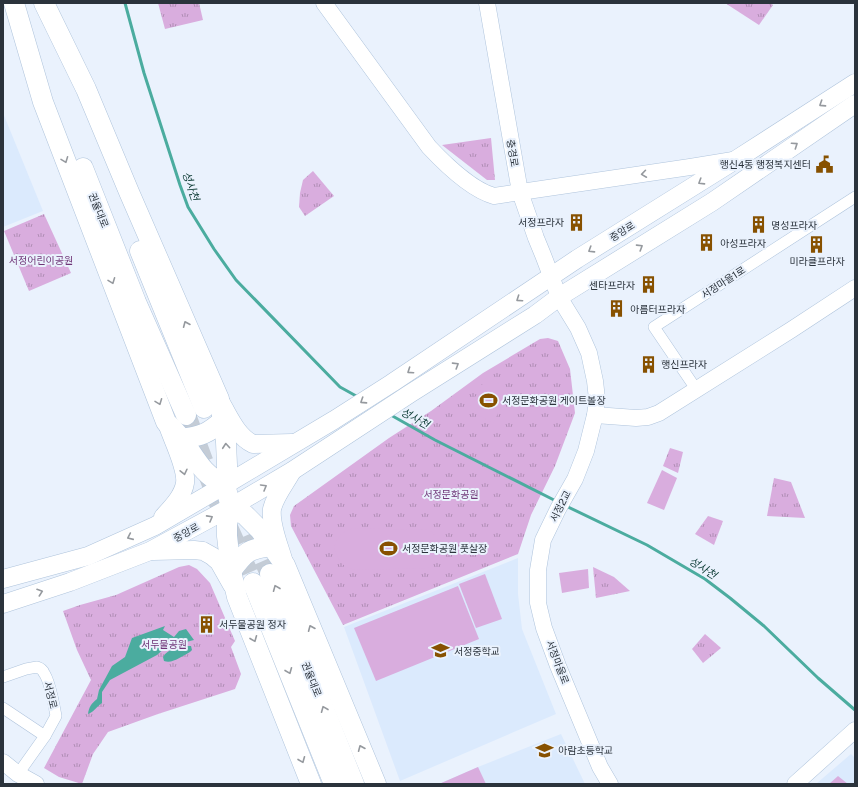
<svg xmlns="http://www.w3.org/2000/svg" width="858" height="787" font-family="'Public Sans','Noto Sans KR',sans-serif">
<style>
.built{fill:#dbeafd}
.park{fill:url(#park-tufts)}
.pitch{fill:#d9adde}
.water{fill:#4bac9f}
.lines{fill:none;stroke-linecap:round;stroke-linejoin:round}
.stream{stroke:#4bac9f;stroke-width:3}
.highway-tunnel{stroke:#c4ccd6;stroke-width:20;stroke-dasharray:20 10;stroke-linecap:butt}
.street-casing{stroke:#afc4dc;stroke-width:12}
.secondary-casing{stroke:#afc4dc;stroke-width:17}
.primary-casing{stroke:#afc4dc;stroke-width:19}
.highway-casing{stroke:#afc4dc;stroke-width:21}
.street{stroke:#fff;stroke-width:11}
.secondary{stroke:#fff;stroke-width:16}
.primary{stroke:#fff;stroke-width:18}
.highway{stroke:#fff;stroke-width:20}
.oneway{stroke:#95999e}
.labels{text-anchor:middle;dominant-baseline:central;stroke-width:4;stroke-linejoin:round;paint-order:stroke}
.street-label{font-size:10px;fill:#2b333c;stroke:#eaf2fd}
.poi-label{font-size:10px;fill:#2b333c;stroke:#eaf2fd;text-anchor:start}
.park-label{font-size:10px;fill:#6f3577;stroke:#eaf2fd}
.water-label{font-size:11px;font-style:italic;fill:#0e3c36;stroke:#eaf2fd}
</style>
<defs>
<pattern id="park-tufts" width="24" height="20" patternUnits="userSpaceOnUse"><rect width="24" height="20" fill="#d9adde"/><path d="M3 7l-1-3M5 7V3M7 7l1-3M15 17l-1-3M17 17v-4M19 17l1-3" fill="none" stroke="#b08db5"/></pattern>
</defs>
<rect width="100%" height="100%" fill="#eaf2fd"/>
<g class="built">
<path d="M3 113 43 211 3 227Z"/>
<path d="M518 558V594L522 629 556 714 400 781 344 627Z"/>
<path d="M561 734 585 784H439L478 767Z"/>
<path d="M851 754 855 758V784H816Z"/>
</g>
<g class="park">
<path d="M158 3H199L203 20 165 29Z"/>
<path d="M725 3H770L773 5 759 25Z"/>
<path d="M491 138 495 180H487L442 145Z"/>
<path d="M313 171 334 196 305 216 299 207 300 193 303 180Z"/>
<path d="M44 214 71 273 29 291 4 231Z"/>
<path d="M548 338 558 341 570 369 575 413 555 466 531 515 518 554 343 625 291 526 290 515 294 506 389 438 431 411 483 373 540 339Z"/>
<path d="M670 448 683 452 678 473 663 466Z"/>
<path d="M774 478 791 482 805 518 767 516Z"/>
<path d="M708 516 723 521 714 545 695 534Z"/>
<path d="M189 565 197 569 210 583 235 641 231 647 241 674 235 689 158 714 108 732 93 754 82 784 59 777 44 768 91 680 77 650 63 611 80 605 116 595 179 567Z"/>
<path d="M593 567 614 577 630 591 596 598Z"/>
<path d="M705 634 721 648 703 663 692 649Z"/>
</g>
<g class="pitch">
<path d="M487 376 510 390 493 423 468 410Z"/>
<path d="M662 470 677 478 664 510 647 503Z"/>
<path d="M354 528 429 530C445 541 443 558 427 568L356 570C341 566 340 563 334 548 338 536 341 532 354 528Z"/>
<path d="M588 569 589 588 562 593 559 573Z"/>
<path d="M485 574 502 619 476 628 459 584Z"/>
<path d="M458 586 479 639 376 681 354 628Z"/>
<path d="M478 767 486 784H439Z"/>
<path d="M838 776 848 784H829Z"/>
</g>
<g class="water">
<path d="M165 626 163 630 174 637 179 631 186 629 194 640 166 647 157 655 110 680 102 692V703C96 707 94 712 88 714 89 707 91 704 97 699L99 690 112 666 125 657 132 638Z"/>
<path d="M189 646H191L192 650 190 652C182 656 173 664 164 661L163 657C168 648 180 647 189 646Z"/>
</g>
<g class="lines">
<g class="stream">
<path d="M125 3 144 73 180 185 188 207 214 249 236 280 340 387 358 397"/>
<path d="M389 414 435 440 556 501"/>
<path d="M566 506 647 545 705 579 730 598 764 626 818 678 855 710"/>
</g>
<g class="highway-tunnel">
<path d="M186 415 227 525 253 583"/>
<path d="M252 533 270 574"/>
</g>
<defs>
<g id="street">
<path d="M696 389 654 327 855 197"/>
<path d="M3 677 26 669 37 667C40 668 43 670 44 673 50 681 54 705 56 716L45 736 18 774"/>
<path d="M3 708 45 736"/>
</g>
<g id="secondary">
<path d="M324 3 429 147C444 163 472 190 494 196L690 167 733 160"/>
<path d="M487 3 520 192 536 238 543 255 559 297 578 328 589 353 595 381 597 399 595 415 586 451 575 479 558 509 543 540 538 570V603L544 628 558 666 600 767 610 784"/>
<path d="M595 415 636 418 648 417 659 413 791 330 855 288"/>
<path d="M3 762 18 774 36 784"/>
<path d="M795 784 855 730"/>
</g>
<g id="primary">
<path d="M221 403C230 418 237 436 253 444L292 443"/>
<path d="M163 517C172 507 183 496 185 483 187 468 173 441 168 426"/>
<path d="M153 551 194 550 203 551 212 556 219 562 232 585"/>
<path d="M283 559C279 545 270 524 272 509 275 496 285 484 291 473"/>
<path d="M3 579 88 556 155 526 225 485 334 420 392 383 577 259 737 159 855 83"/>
<path d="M3 604 70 582 150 551 231 507 292 471 411 393 535 315 559 297 712 202 855 104"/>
</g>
<g id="highway">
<path d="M14 3 43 102 166 422C171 427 176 432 181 438 196 458 201 474 225 485"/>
<path d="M44 3 86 89 129 192 219 399 223 420 226 442 227 465V474L225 485 231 507 227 524V536L231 571 237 597 311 784"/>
<path d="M83 168 136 302 186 415"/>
<path d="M140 251 204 408"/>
<path d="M181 439C201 436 208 434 223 420"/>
<path d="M231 507 245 515 260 530 285 565 376 784"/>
<path d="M231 571C245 552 248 549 271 546"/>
<path d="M270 574 354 784"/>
<path d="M253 583 334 784"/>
</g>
</defs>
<use href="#street" class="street-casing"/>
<use href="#secondary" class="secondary-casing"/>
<use href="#primary" class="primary-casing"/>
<use href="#highway" class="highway-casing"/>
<use href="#street" class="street"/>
<use href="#secondary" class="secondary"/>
<use href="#primary" class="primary"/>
<use href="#highway" class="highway"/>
</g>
<defs><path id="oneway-chevron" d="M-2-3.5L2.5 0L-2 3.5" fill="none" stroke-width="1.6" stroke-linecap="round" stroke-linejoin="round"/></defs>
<g class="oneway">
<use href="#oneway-chevron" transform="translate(822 104) rotate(147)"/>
<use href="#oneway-chevron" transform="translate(795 145) rotate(-34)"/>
<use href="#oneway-chevron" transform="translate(65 160) rotate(69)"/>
<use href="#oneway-chevron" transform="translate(644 174) rotate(172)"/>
<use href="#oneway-chevron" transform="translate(701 182) rotate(148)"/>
<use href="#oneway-chevron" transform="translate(640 247) rotate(-32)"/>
<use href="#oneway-chevron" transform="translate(591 250) rotate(148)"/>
<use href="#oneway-chevron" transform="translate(112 281) rotate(69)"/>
<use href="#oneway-chevron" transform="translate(519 299) rotate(146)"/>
<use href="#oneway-chevron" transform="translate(186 324) rotate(-113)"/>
<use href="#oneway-chevron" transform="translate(456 365) rotate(-32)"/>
<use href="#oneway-chevron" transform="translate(410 371) rotate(146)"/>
<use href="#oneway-chevron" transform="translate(363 401) rotate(147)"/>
<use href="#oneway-chevron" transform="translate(159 402) rotate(69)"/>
<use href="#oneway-chevron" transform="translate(226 446) rotate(-95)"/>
<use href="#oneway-chevron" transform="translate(184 472) rotate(77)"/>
<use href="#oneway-chevron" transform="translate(264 487) rotate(-30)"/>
<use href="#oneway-chevron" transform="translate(210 518) rotate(-29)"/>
<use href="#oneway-chevron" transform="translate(130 537) rotate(156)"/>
<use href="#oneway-chevron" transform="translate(276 588) rotate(-112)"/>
<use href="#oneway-chevron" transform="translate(40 592) rotate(-19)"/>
<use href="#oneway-chevron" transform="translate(311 628) rotate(-113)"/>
<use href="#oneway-chevron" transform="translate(254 639) rotate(68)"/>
<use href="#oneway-chevron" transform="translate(289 671) rotate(68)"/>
<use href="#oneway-chevron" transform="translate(324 709) rotate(-112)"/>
<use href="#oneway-chevron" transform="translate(361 748) rotate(-113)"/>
<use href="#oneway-chevron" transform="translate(302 760) rotate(68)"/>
</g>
<defs>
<symbol id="civic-bare" viewBox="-9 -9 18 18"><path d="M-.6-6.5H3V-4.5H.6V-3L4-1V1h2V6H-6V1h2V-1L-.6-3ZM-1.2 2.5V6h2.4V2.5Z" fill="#875100" stroke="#eaf2fd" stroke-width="2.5" paint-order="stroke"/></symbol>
<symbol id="building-bare" viewBox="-9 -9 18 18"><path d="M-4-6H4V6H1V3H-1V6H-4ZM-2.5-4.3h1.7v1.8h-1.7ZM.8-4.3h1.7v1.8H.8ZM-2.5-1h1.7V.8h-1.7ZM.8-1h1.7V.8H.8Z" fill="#875100" stroke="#eaf2fd" stroke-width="2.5" paint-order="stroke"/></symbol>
<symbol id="stadium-bare" viewBox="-9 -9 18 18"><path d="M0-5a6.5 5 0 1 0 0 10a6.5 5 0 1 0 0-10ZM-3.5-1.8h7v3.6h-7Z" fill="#875100" stroke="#eaf2fd" stroke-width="2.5" paint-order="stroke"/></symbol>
<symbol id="school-bare" viewBox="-9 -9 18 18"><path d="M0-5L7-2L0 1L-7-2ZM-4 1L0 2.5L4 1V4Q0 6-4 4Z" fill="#875100" stroke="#eaf2fd" stroke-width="2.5" paint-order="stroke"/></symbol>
</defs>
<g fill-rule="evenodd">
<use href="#civic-bare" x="812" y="152" width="25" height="25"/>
<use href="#building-bare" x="564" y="210" width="25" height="25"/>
<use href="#building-bare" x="746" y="212" width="25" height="25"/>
<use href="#building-bare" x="694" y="230" width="25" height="25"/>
<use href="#building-bare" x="804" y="232" width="25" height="25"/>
<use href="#building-bare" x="636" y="272" width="25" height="25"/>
<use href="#building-bare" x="604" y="296" width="25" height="25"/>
<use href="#building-bare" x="636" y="352" width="25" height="25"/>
<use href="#stadium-bare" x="476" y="388" width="25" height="25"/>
<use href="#stadium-bare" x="376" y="536" width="25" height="25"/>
<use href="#building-bare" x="194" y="612" width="25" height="25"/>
<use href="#school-bare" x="428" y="638" width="25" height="25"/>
<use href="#school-bare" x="532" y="738" width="25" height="25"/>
</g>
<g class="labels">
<g class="street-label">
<text transform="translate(513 153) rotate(80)">충경로</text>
<text transform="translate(99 210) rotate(68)">권율대로</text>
<text transform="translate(622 231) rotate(-32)">중앙로</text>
<text transform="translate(723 282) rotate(-33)">서정마을1로</text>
<text transform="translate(560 506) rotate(-63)">서정2교</text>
<text transform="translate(186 532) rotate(-29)">중앙로</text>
<text transform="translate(558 662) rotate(69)">서정마을로</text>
<text transform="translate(312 679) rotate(68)">권율대로</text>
<text transform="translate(51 695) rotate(76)">서정로</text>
</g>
<g class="poi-label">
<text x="811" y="164" text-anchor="end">행신4동 행정복지센터</text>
<text x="564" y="222" text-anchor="end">서정프라자</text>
<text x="771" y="225">명성프라자</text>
<text x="720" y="243">아성프라자</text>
<text x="817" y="261" text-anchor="middle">미라클프라자</text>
<text x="635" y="285" text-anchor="end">센타프라자</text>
<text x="630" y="309">아름터프라자</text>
<text x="661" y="364">행신프라자</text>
<text x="502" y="400">서정문화공원 게이트볼장</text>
<text x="402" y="548">서정문화공원 풋살장</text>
<text x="219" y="624">서두물공원 정자</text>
<text x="454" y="651">서정중학교</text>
<text x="558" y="750">아람초등학교</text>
</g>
<g class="park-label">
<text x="41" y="260">서정어린이공원</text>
<text x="451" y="494">서정문화공원</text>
<text x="164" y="644">서두물공원</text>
</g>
<g class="water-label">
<text transform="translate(191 186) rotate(71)">성사천</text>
<text transform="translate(415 418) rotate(29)">성사천</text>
<text transform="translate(703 568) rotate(33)">성사천</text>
</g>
</g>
<rect width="858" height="787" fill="none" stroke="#2b333c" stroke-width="8"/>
</svg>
